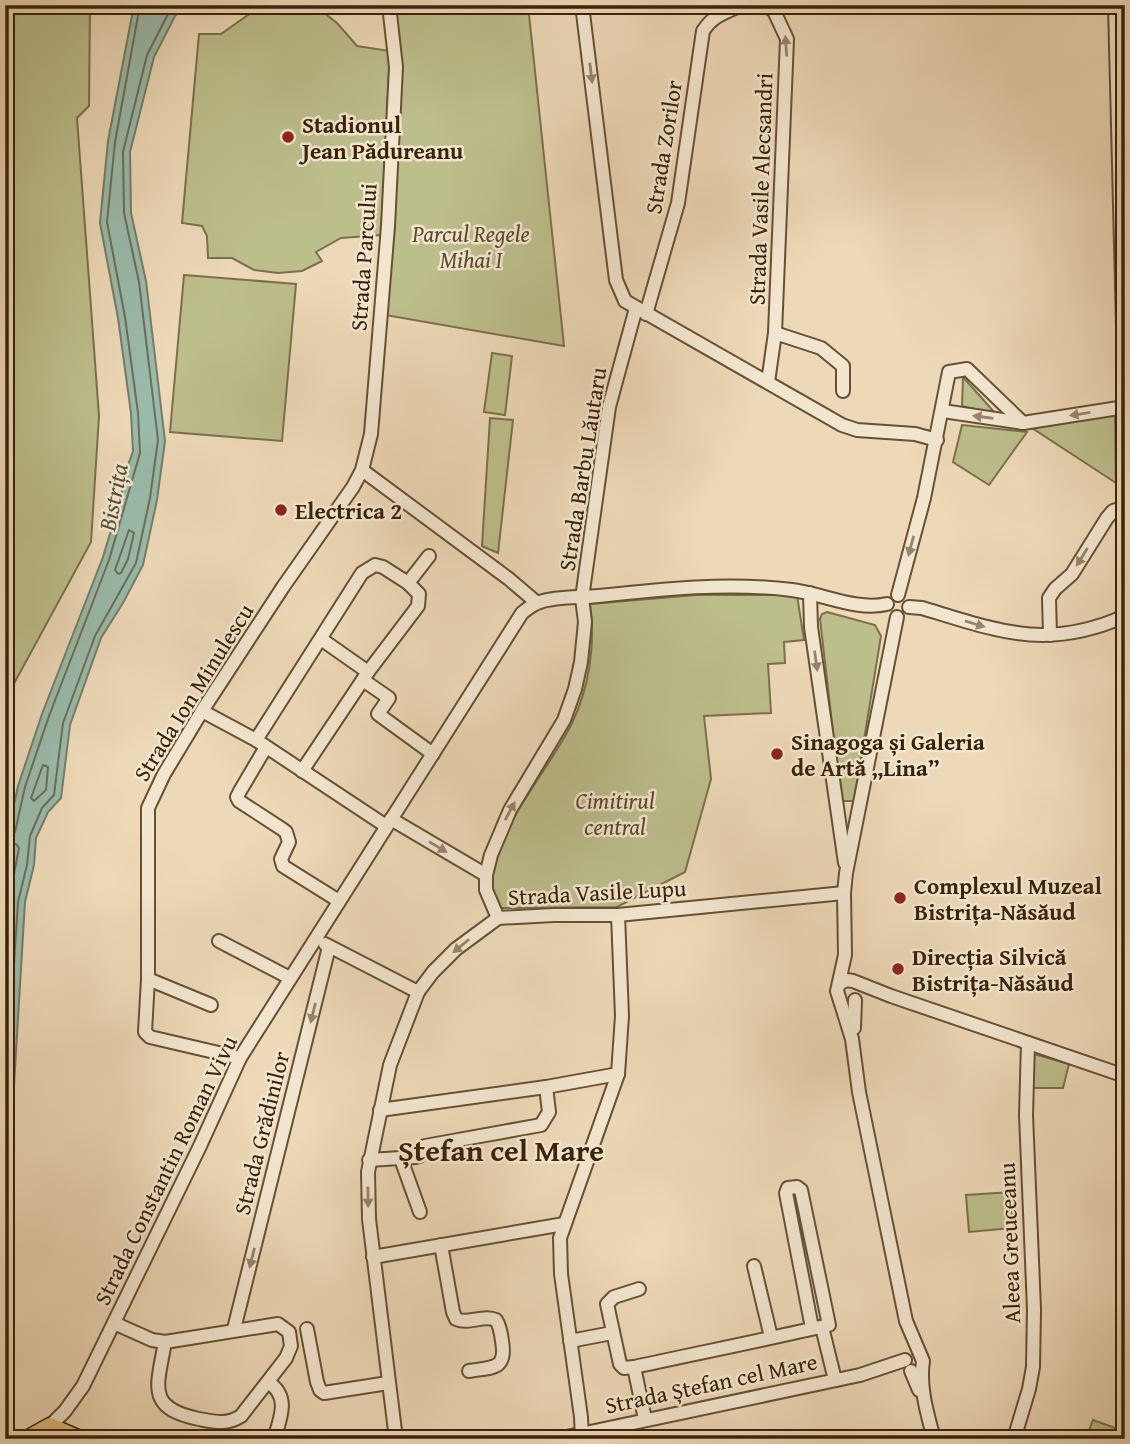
<svg xmlns="http://www.w3.org/2000/svg" width="1130" height="1444" font-family="'Gentium Book Plus',serif">
<style>
.green{fill:#bcbe8c;stroke:#7b704a;stroke-width:2}
.water{fill:#9abaaa;stroke:#747d6a;stroke-width:2}
.lines{fill:none;stroke-linecap:round;stroke-linejoin:round}
.shore{stroke:#6a6e5a;stroke-width:2}
.minor-casing{stroke:#675034;stroke-width:16}
.major-casing{stroke:#3a2209;stroke-width:19}
.minor{stroke:#f3e6d0;stroke-width:12}
.major{stroke:#e6bc7c;stroke-width:16}
.oneway{fill:#96846c}
.poi-dot{fill:#8f2418;stroke:#f3e6d0;stroke-width:2.5}
.labels{text-anchor:middle;dominant-baseline:central;stroke-width:5;stroke-linejoin:round;paint-order:stroke}
.poi-label{font-size:23px;font-weight:bold;fill:#3a2209;stroke:#f3e6d0;text-anchor:start}
.street-label{font-size:23px;fill:#3a2209;stroke:#f3e6d0}
.park-label{font-size:23px;font-style:italic;fill:#5a492a;stroke:#f3e6d0}
.water-label{font-size:24px;font-style:italic;fill:#575039;stroke:#f3e6d0}
.district-label{font-size:30px;font-weight:bold;fill:#3a2209;stroke:#f3e6d0}
</style>
<rect width="100%" height="100%" fill="#edd8b7"/>
<filter id="stains"><feTurbulence type="fractalNoise" baseFrequency=".00286" numOctaves="4"/><feColorMatrix values="0 0 0 0 .2 0 0 0 0 .09 0 0 0 0 .02 0 0 0 .5 -.17"/></filter>
<radialGradient id="worn" r=".72"><stop offset=".6" stop-color="#630" stop-opacity="0"/><stop offset="1" stop-color="#630" stop-opacity=".3"/></radialGradient>
<g class="green">
<path d="M5 5H90L89 106 77 118 99 416 91 542 5 700Z"/>
<path d="M262 5H314L337 23 357 46 390 51 381 235 341 238 316 252 322 261 302 271 278 273 254 270 232 258H208L207 236 202 226 182 223 199 34H221Z"/>
<path d="M391 5H528L564 346 385 315 396 67Z"/>
<path d="M184 275 296 284 282 441 170 432Z"/>
<path d="M492 353 512 356 505 415 484 412Z"/>
<path d="M963 377 996 414 962 406Z"/>
<path d="M1115 415 1116 483 1032 428Z"/>
<path d="M490 418 513 420 498 553 482 546Z"/>
<path d="M962 425 1027 432 989 485 953 462Z"/>
<path d="M696 595H797L804 640 784 642 785 663 768 664 771 713 704 716 711 779 685 872 617 907 499 908C496 897 491 888 492 877 495 830 550 768 571 725 589 689 596 644 590 604Z"/>
<path d="M827 612 875 625 881 636 854 801H841L820 619 822 614Z"/>
<path d="M1034 1054 1069 1064 1063 1088H1031Z"/>
<path d="M1012 1192V1228L969 1232 966 1195Z"/>
<path d="M1093 1420 1124 1431 1121 1439H1062L1065 1431 1086 1438Z"/>
</g>
<path class="water" d="M134 5H185L175 16 154 57 130 152 131 213 146 281 165 441 157 500 143 565 123 603 101 638 70 725 61 798 48 812 36 838 34 865 25 902 5 1235V846L18 786 42 714 103 557 121 497 125 474 133 451 131 413 118 318 100 223 108 141Z"/>
<g class="lines">
<g class="shore">
<path d="M129 530 134 533 128 559 121 573 118 574 115 570Z"/>
<path d="M43 765 48 767 46 790 34 801 31 798Z"/>
<path d="M5 837 11 836 15 832 25 787 49 716 109 560 140 453 138 413 125 317 107 222 115 142 140 5"/>
<path d="M5 846 16 844 19 848 9 900 5 952"/>
<path d="M5 1102 18 902 27 865 30 836 42 808 54 795 63 723 95 636 136 563 150 498 158 440 139 282 124 213 123 152 147 55 169 12 175 5"/>
</g>
<defs>
<g id="minor">
<path d="M582 5 616 280 625 301 842 425 857 430 915 434 937 440"/>
<path d="M765 5 774 11 787 39 775 333 768 382"/>
<path d="M1115 5 1125 404"/>
<path d="M646 314 678 203 703 31C713 15 725 13 741 5"/>
<path d="M775 333 821 348 843 366V391"/>
<path d="M943 411 1023 423 1125 407"/>
<path d="M362 470 509 579 536 602"/>
<path d="M810 593 811 627 845 863"/>
<path d="M898 595 924 498 949 372 967 369 1023 423"/>
<path d="M909 607 922 608C998 631 1047 651 1125 616"/>
<path d="M897 617 846 873 844 893 845 955 837 991 852 1039 859 1092 906 1321 923 1361C919 1386 927 1413 934 1439"/>
<path d="M1050 635 1049 598 1055 589 1072 574 1107 518 1113 511 1125 507"/>
<path d="M321 639 368 672"/>
<path d="M363 680 389 698 378 714 433 754"/>
<path d="M202 711 256 740 386 826"/>
<path d="M256 740 362 573 375 565 383 567 408 583 429 556"/>
<path d="M266 747 240 791 237 797 239 801 282 829 286 832 289 842 281 859 283 866 339 901"/>
<path d="M302 771 368 672 418 606 419 594 408 583"/>
<path d="M391 819 486 875"/>
<path d="M498 918 486 890V875L491 855 510 810 564 720 575 689 581 662 585 622 582 598 609 407 636 308"/>
<path d="M219 941 290 978"/>
<path d="M325 944 418 992"/>
<path d="M148 979 211 1005"/>
<path d="M841 983 846 980 853 981 891 996 1125 1076"/>
<path d="M854 1028 855 1000"/>
<path d="M240 1058 150 1037 145 1032 148 979V808L164 774 202 711 283 587 353 487 362 470 371 434 388 226 396 67 389 5"/>
<path d="M380 1110 546 1087 618 1074"/>
<path d="M401 1159 420 1212"/>
<path d="M369 1160 416 1157 419 1156 421 1148 425 1146 541 1125 549 1112 546 1087"/>
<path d="M441 1245 453 1312 456 1319C470 1325 483 1314 496 1320 500 1326 501 1333 502 1341 507 1370 493 1367 469 1371"/>
<path d="M373 1257 564 1224"/>
<path d="M754 1266 771 1337"/>
<path d="M639 1289 614 1297 607 1304 620 1364 624 1368 634 1367C699 1353 764 1340 829 1325L801 1190 797 1187 788 1188 786 1193 812 1328"/>
<path d="M114 1323 152 1340 165 1342 278 1324 289 1332 291 1346 286 1358 241 1416C227 1425 215 1422 199 1419 146 1408 157 1387 165 1342"/>
<path d="M822 1327 835 1380"/>
<path d="M234 1329 329 947"/>
<path d="M307 1329 317 1382 320 1390 324 1393 388 1383"/>
<path d="M570 1341 612 1333"/>
<path d="M634 1367 645 1419"/>
<path d="M911 1371 919 1390"/>
<path d="M268 1382C290 1396 281 1417 274 1439"/>
<path d="M50 1426 65 1411 83 1386 200 1146 240 1058 522 613C527 609 533 604 540 602 558 596 579 598 599 596 663 589 728 582 792 590 824 594 856 611 887 604"/>
<path d="M396 1439 369 1219 368 1172 390 1065 418 992 433 972 456 949 498 918 554 915H618L844 893"/>
<path d="M557 1439 860 1375 905 1360"/>
<path d="M582 1439 581 1417 561 1274 560 1238 618 1074 622 1016 618 915"/>
<path d="M1014 1439 1029 1389 1033 1367 1034 1309 1026 1115 1028 1043"/>
</g>
<path id="major" d="M27 1439 50 1426 80 1439"/>
</defs>
<use href="#minor" class="minor-casing"/>
<use href="#major" class="major-casing"/>
<use href="#minor" class="minor"/>
<use href="#major" class="major"/>
</g>
<defs><path id="oneway-solid" d="M-6-.8H1V-3.2L6.5 0L1 3.2V.8H-6Z" transform="scale(1.75)"/></defs>
<g class="oneway">
<use href="#oneway-solid" transform="translate(786 46) rotate(-94)"/>
<use href="#oneway-solid" transform="translate(591 73) rotate(83)"/>
<use href="#oneway-solid" transform="translate(1080 414) rotate(171)"/>
<use href="#oneway-solid" transform="translate(983 417) rotate(-172)"/>
<use href="#oneway-solid" transform="translate(911 546) rotate(105)"/>
<use href="#oneway-solid" transform="translate(1082 557) rotate(122)"/>
<use href="#oneway-solid" transform="translate(975 624) rotate(17)"/>
<use href="#oneway-solid" transform="translate(816 661) rotate(82)"/>
<use href="#oneway-solid" transform="translate(510 811) rotate(-62)"/>
<use href="#oneway-solid" transform="translate(438 847) rotate(31)"/>
<use href="#oneway-solid" transform="translate(461 946) rotate(140)"/>
<use href="#oneway-solid" transform="translate(313 1013) rotate(104)"/>
<use href="#oneway-solid" transform="translate(368 1197) rotate(89)"/>
<use href="#oneway-solid" transform="translate(252 1258) rotate(104)"/>
</g>
<g class="poi-dot">
<circle cx="288" cy="137" r="7"/>
<circle cx="281" cy="510" r="7"/>
<circle cx="777" cy="754" r="7"/>
<circle cx="900" cy="898" r="7"/>
<circle cx="898" cy="969" r="7"/>
</g>
<g class="labels">
<g class="poi-label">
<text x="302" y="124">Stadionul<tspan x="302" dy="26">Jean Pădureanu</tspan></text>
<text x="295" y="510">Electrica 2</text>
<text x="791" y="741">Sinagoga și Galeria<tspan x="791" dy="26">de Artă „Lina”</tspan></text>
<text x="914" y="885">Complexul Muzeal<tspan x="914" dy="26">Bistrița-Năsăud</tspan></text>
<text x="912" y="956">Direcția Silvică<tspan x="912" dy="26">Bistrița-Năsăud</tspan></text>
</g>
<g class="street-label">
<text transform="translate(663 147) rotate(-81)">Strada Zorilor</text>
<text transform="translate(760 189) rotate(-88)">Strada Vasile Alecsandri</text>
<text transform="translate(363 257) rotate(-86)">Strada Parcului</text>
<text transform="translate(582 469) rotate(-81)">Strada Barbu Lăutaru</text>
<text transform="translate(193 692) rotate(-58)">Strada Ion Minulescu</text>
<text transform="translate(597 892) rotate(-3)">Strada Vasile Lupu</text>
<text transform="translate(261 1133) rotate(-76)">Strada Grădinilor</text>
<text transform="translate(165 1170) rotate(-64)">Strada Constantin Roman Vivu</text>
<text transform="translate(1009 1243) rotate(-92)">Aleea Greuceanu</text>
<text transform="translate(711 1383) rotate(-12)">Strada Ștefan cel Mare</text>
</g>
<g class="park-label">
<text x="471" y="233">Parcul Regele<tspan x="471" dy="26">Mihai I</tspan></text>
<text x="615" y="800">Cimitirul<tspan x="615" dy="26">central</tspan></text>
</g>
<g class="water-label">
<text transform="translate(113 497) rotate(-79)">Bistrița</text>
</g>
<g class="district-label">
<text x="501" y="1150">Ștefan cel Mare</text>
</g>
</g>
<rect width="1130" height="1444" fill="none" stroke="#edd8b7" stroke-width="28"/>
<rect x="7" y="7" width="1116" height="1430" fill="none" stroke="#3a2209" stroke-width="3.5"/>
<rect x="14" y="14" width="1102" height="1416" fill="none" stroke="#3a2209" stroke-width="2"/>
<rect width="100%" height="100%" filter="url(#stains)"/>
<rect width="100%" height="100%" fill="url(#worn)"/>
</svg>
